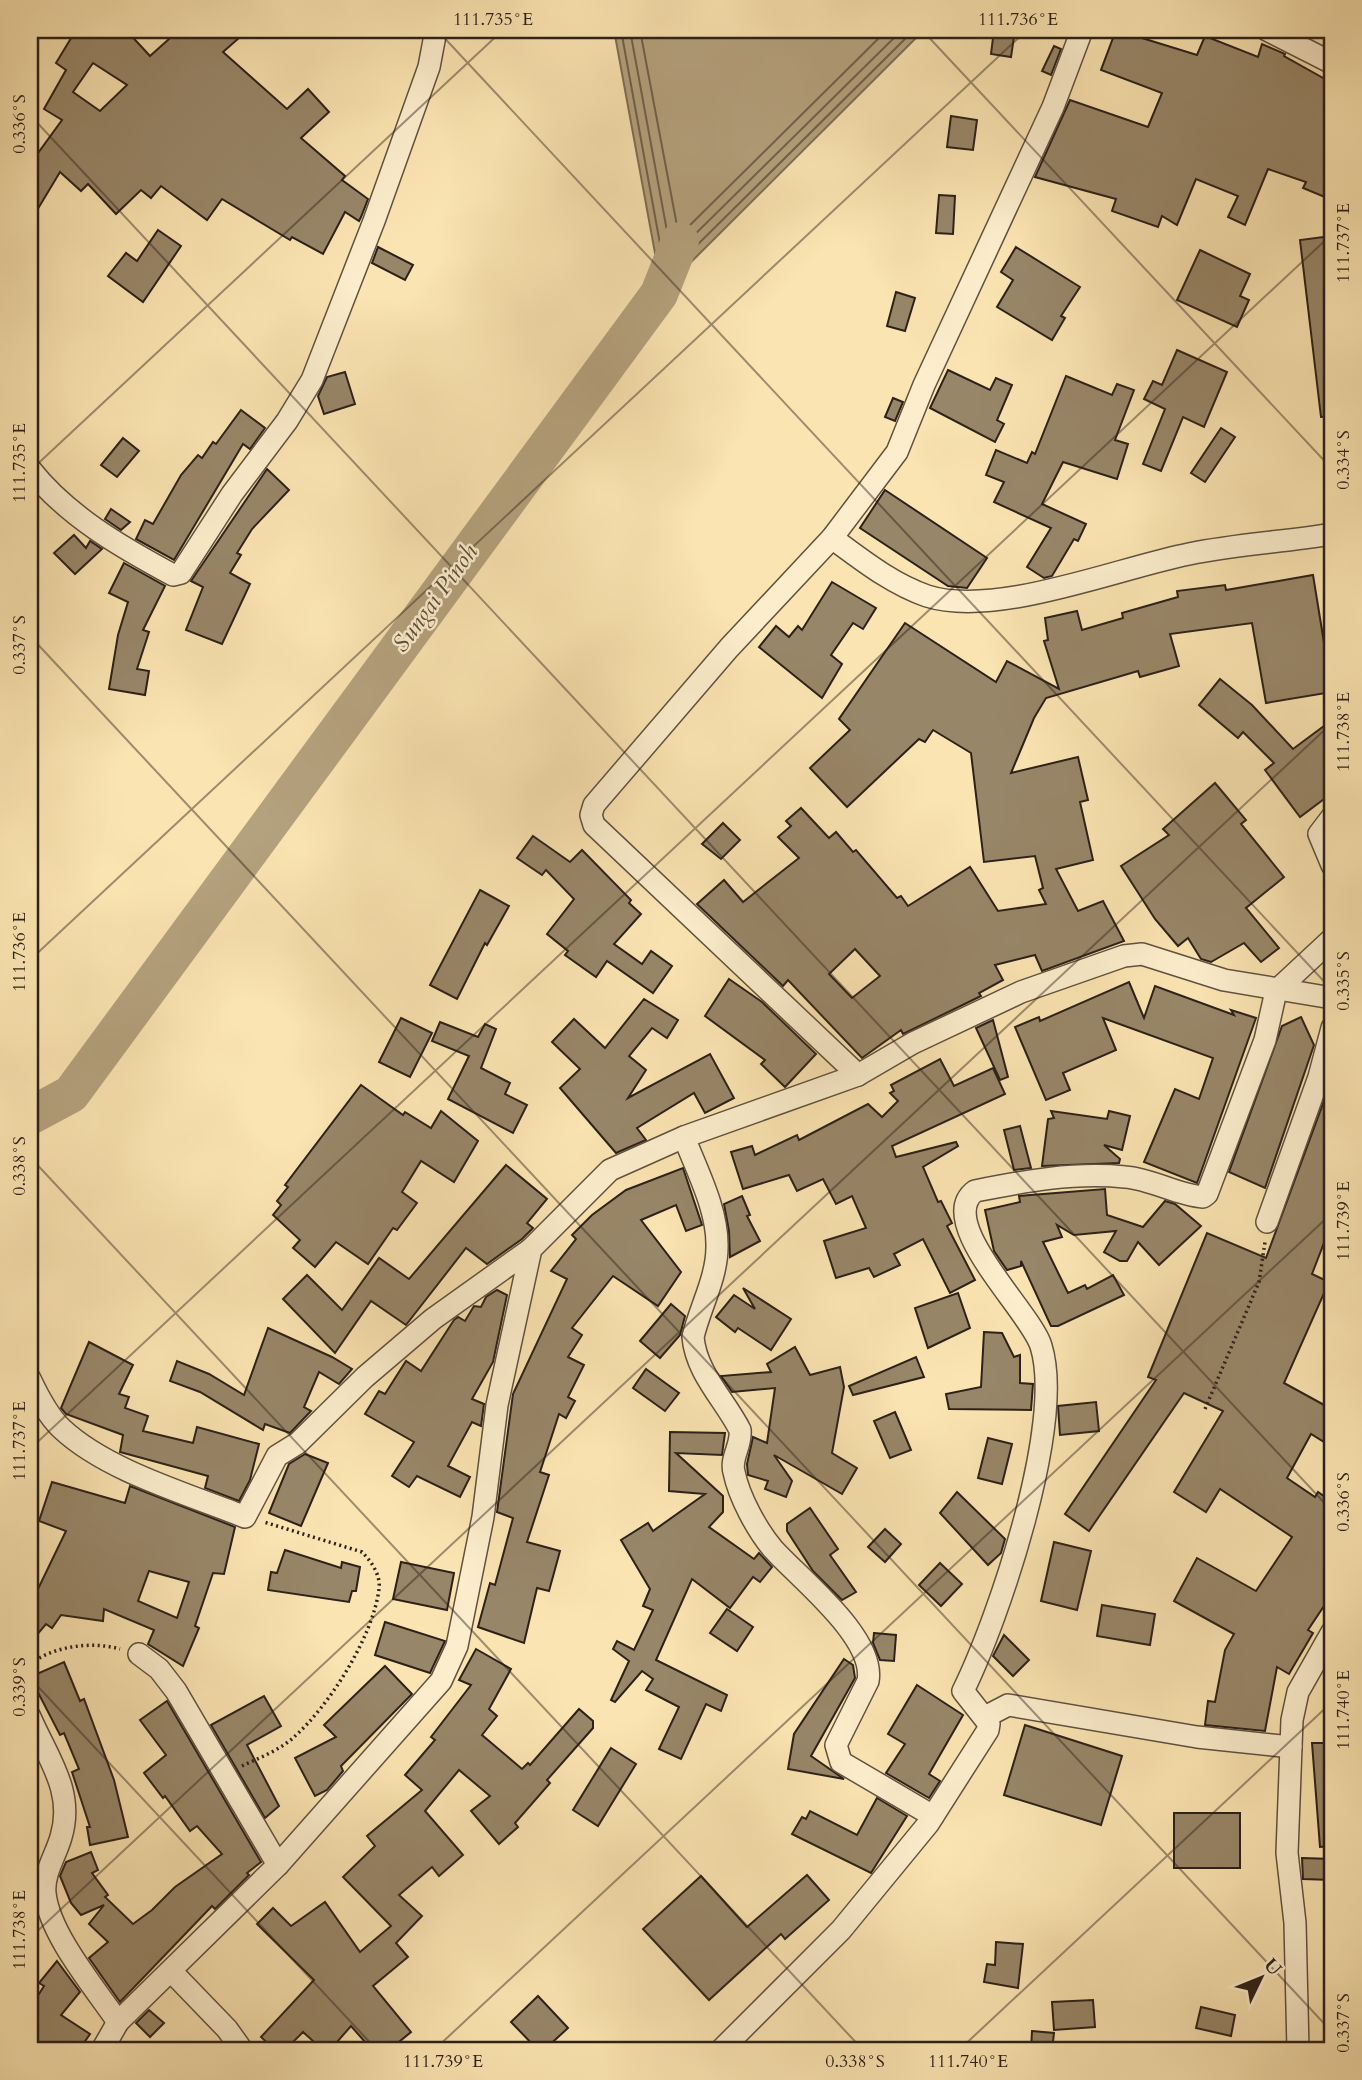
<svg xmlns="http://www.w3.org/2000/svg" width="1362" height="2080" font-family="Cardo,serif">
<style>
.water{fill:#b4a17d;stroke:#7e6d55;stroke-width:2}
.lines{fill:none;stroke-linecap:round;stroke-linejoin:round}
.shore{stroke:#70604b;stroke-width:2}
.river{stroke:#b4a17d;stroke-width:38}
.building{fill:#988668;stroke:#2d2019;stroke-width:2;fill-rule:evenodd}
.street-casing{stroke:#60513f;stroke-width:24}
.path{stroke:#2d2019;stroke-width:3.5;stroke-dasharray:2 3.5;stroke-linecap:butt}
.street{stroke:#fcedcc;stroke-width:21}
.ticks{fill:none;stroke:#2d2019;stroke-width:2;stroke-opacity:0.45}
.labels{text-anchor:middle;dominant-baseline:central;stroke-width:5;stroke-linejoin:round;paint-order:stroke}
.water-label{font-size:24px;font-style:italic;fill:#5c4d3c;stroke:#fcedcc}
.neatline{fill:none;stroke:#2d2019;stroke-width:2.5}
.ticks-label{font-size:18px;text-anchor:middle;fill:#2d2019}
</style>
<rect width="100%" height="100%" fill="#fae4b1"/>
<filter id="stains"><feTurbulence type="fractalNoise" baseFrequency=".00286" numOctaves="4"/><feColorMatrix values="0 0 0 0 .2 0 0 0 0 .09 0 0 0 0 .02 0 0 0 .5 -.17"/></filter>
<radialGradient id="worn" r=".72"><stop offset=".6" stop-color="#630" stop-opacity="0"/><stop offset="1" stop-color="#630" stop-opacity=".3"/></radialGradient>
<path class="water" d="M614 30H924L662 291Z"/>
<g class="lines">
<g class="shore">
<path d="M621 30 665 271 669 273 914 30"/>
<path d="M630 30 671 253 674 255 902 30"/>
<path d="M640 30 678 231 681 234 887 30"/>
</g>
<path class="river" d="M30 1116 71 1094 659 294 680 241"/>
</g>
<g class="building">
<path d="M76 30H126L150 56 179 30H248L223 52 287 109 308 89 329 112 301 138 345 176 342 180 368 199 361 217 359 221 345 212 323 254 292 237 290 240 222 199 207 220 161 186 151 198 141 190 116 214 88 184 81 191 60 172 30 222V177L38 163 33 160 62 120 44 109 66 70 56 63ZM93 63 127 85 100 111 73 92Z"/>
<path d="M994 30H1015L1011 57 991 54Z"/>
<path d="M1116 30 1197 55 1205 36 1258 57 1262 44 1285 54 1284 56 1332 83V200L1303 188 1306 182 1268 169 1245 225 1228 217 1238 196 1196 179 1177 225 1162 216 1158 227 1112 211 1116 199 1035 177 1070 100 1148 127 1162 93 1101 70Z"/>
<path d="M1054 46 1061 49 1051 75 1042 71Z"/>
<path d="M951 116 977 120 973 150 947 147Z"/>
<path d="M939 195 955 196 953 234 936 233Z"/>
<path d="M158 230 181 246 143 302 108 276 126 253 137 261Z"/>
<path d="M1332 236V416L1321 417 1300 240Z"/>
<path d="M378 247 413 265 405 280 372 263Z"/>
<path d="M1016 247 1080 287 1061 316 1065 318 1052 340 997 307 1013 280 1001 272Z"/>
<path d="M1200 250 1250 274 1240 296 1249 300 1237 327 1177 300Z"/>
<path d="M896 292 915 298 905 331 887 326Z"/>
<path d="M1177 350 1227 372 1204 427 1183 417 1161 471 1143 464 1165 409 1144 399 1153 381 1162 385Z"/>
<path d="M948 370 990 390 996 378 1012 385 997 420 1004 424 995 442 930 408Z"/>
<path d="M345 372 355 404 324 414 318 396 327 377Z"/>
<path d="M1066 376 1112 395 1117 384 1134 390 1115 440 1128 444 1117 479 1063 462 1042 504 1086 524 1078 541 1074 539 1052 576 1044 578 1027 567 1051 528 994 502 1004 482 986 475 996 450 1027 463 1032 452 1035 454Z"/>
<path d="M893 398 903 402 895 421 885 417Z"/>
<path d="M241 410 265 428 250 449 243 444 174 560 136 539 145 520 153 524 181 475 198 455 202 458 213 442 216 444Z"/>
<path d="M1221 428 1235 437 1205 482 1191 473Z"/>
<path d="M123 438 139 451 117 477 101 465Z"/>
<path d="M267 469 289 490 252 529 237 553 241 555 230 573 250 584 222 644 186 630 203 587 191 581Z"/>
<path d="M885 490 987 558 967 588 948 586 860 528Z"/>
<path d="M111 509 130 522 121 530 105 519Z"/>
<path d="M74 535 86 548 90 541 102 549 75 574 54 553Z"/>
<path d="M124 563 165 586 143 630 149 632 137 669 149 671 145 695 109 689 118 635 128 602 109 593Z"/>
<path d="M1313 575 1332 692 1266 703 1252 623 1170 634 1179 666 1140 677 1138 671 1046 698 1034 718 1011 773 1078 757 1088 800 1080 802 1093 860 1056 869 1078 911 1103 901 1124 941 1042 971 1035 955 995 965 1003 980 979 993 981 996 903 1034 901 1030 862 1058 788 980 783 986 697 904 724 880 743 902 799 858 778 837 791 826 786 821 801 808 829 838 836 832 853 852 856 850 897 898 901 896 908 906 970 867 998 911 1046 904 1039 890 1043 888 1035 856 984 862 971 753 933 730 925 742 919 739 847 807 810 768 850 730 839 719 905 623 996 682 1007 661 1059 689 1044 641 1048 640 1045 618 1077 611 1082 630 1123 618 1122 613 1178 597 1177 591 1225 585 1226 590ZM855 949 880 976 852 998 829 974Z"/>
<path d="M832 582 876 608 863 629 853 623 831 655 842 664 822 698 759 647 776 626 789 637 798 626 802 630Z"/>
<path d="M1220 679 1252 705 1293 749 1332 720V793L1300 817 1265 770 1274 763 1243 732 1238 738 1199 705Z"/>
<path d="M1215 783 1246 820 1241 824 1284 877 1246 908 1279 948 1261 962 1244 943 1211 962 1201 959 1188 938 1178 946 1155 919 1121 866 1169 835 1163 829Z"/>
<path d="M723 823 740 840 721 859 702 844Z"/>
<path d="M533 836 570 862 582 850 631 900 629 903 641 914 614 944 642 964 651 951 672 966 653 993 607 961 596 977 565 955 568 951 547 934 574 899 546 870 542 875 517 858Z"/>
<path d="M480 890 509 906 487 945 485 943 457 999 430 985Z"/>
<path d="M729 979 762 1002 816 1054 785 1087 761 1064 765 1060 705 1016Z"/>
<path d="M1129 982 1144 1018 1155 986 1234 1015 1231 1010 1256 1018 1197 1183 1144 1162 1175 1089 1199 1099 1213 1058 1103 1018 1116 1050 1063 1073 1070 1090 1046 1100 1015 1027 1039 1017 1040 1021Z"/>
<path d="M644 999 678 1020 667 1038 652 1028 629 1056 646 1070 628 1098 710 1054 734 1098 705 1113 694 1093 637 1128 646 1140 616 1153 560 1088 580 1069 552 1042 574 1019 605 1048Z"/>
<path d="M1301 1017 1314 1045 1265 1188 1229 1172 1282 1026Z"/>
<path d="M401 1018 432 1033 410 1077 379 1062Z"/>
<path d="M993 1020 1008 1077 1000 1080 976 1028Z"/>
<path d="M440 1022 478 1037 485 1024 496 1029 481 1068 510 1083 505 1094 527 1105 513 1133 448 1099 469 1056 432 1041Z"/>
<path d="M940 1059 954 1086 993 1068 1005 1094 892 1146 896 1157 956 1142 958 1146 923 1167 938 1202 941 1201 952 1223 947 1226 975 1280 950 1293 923 1239 894 1254 900 1265 874 1277 869 1268 836 1278 824 1241 866 1228 852 1196 836 1204 823 1179 797 1191 789 1175 743 1189 731 1152 752 1146 755 1155 797 1135 799 1140 868 1104 882 1117 898 1101 890 1093 894 1091 891 1085Z"/>
<path d="M1331 1082 1332 1222 1312 1274 1329 1282 1284 1383 1326 1406 1324 1410 1332 1415V1447L1311 1434 1287 1478 1315 1497 1318 1492 1332 1502V1594L1308 1630 1313 1633 1289 1674 1277 1667 1265 1731 1205 1725 1208 1701 1215 1702 1225 1650 1234 1634 1174 1601 1197 1558 1256 1591 1292 1537 1220 1489 1206 1512 1174 1492 1223 1411 1184 1393 1089 1531 1065 1514 1156 1380 1148 1377 1207 1233 1266 1258Z"/>
<path d="M361 1085 403 1115 405 1112 431 1128 441 1111 478 1141 454 1182 421 1161 402 1192 417 1203 397 1230 393 1228 368 1264 336 1242 315 1267 293 1248 300 1240 273 1215 281 1205 277 1201 288 1187 285 1185Z"/>
<path d="M1051 1111 1107 1119 1109 1111 1130 1116 1122 1150 1104 1145 1120 1159 1119 1163 1042 1166 1048 1119 1054 1118Z"/>
<path d="M1020 1126 1031 1168 1014 1170 1004 1130Z"/>
<path d="M506 1165 547 1199 527 1223 533 1228 522 1239 487 1264 466 1248 406 1325 371 1301 335 1353 283 1299 307 1275 342 1310 379 1258 409 1279Z"/>
<path d="M683 1168 702 1225 686 1231 676 1205 641 1220 681 1272 658 1306 613 1276 572 1328 582 1335 568 1357 584 1365 568 1397 575 1401 566 1418 559 1414 540 1472 549 1475 527 1542 560 1551 549 1591 537 1588 524 1643 478 1627 490 1583 495 1585 513 1518 497 1512 513 1394 567 1279 551 1271 576 1239 572 1235 592 1215 626 1190Z"/>
<path d="M1105 1189 1107 1215 1143 1227 1165 1201 1175 1204 1201 1226 1159 1265 1138 1242 1127 1261H1120L1104 1252 1116 1231 1074 1235 1057 1225 1062 1237 1043 1242 1068 1293 1085 1285 1087 1289 1113 1275 1124 1295 1058 1326H1051L1021 1261V1266L1007 1270 994 1251 985 1210 1020 1202 1019 1196Z"/>
<path d="M742 1196 750 1215 747 1216 760 1241 730 1257 729 1231 724 1204Z"/>
<path d="M743 1288 791 1319 771 1350 738 1328 735 1332 716 1317 734 1295 755 1309Z"/>
<path d="M497 1290 507 1295 493 1362 472 1399 484 1404 481 1426 472 1422 448 1466 470 1477 460 1497 417 1476 409 1487 392 1476 414 1442 365 1414 379 1391 385 1394 406 1361 421 1371 454 1320 458 1317 465 1321 474 1306 481 1307 486 1297Z"/>
<path d="M958 1293 970 1328 928 1348 915 1308Z"/>
<path d="M671 1304 685 1316 680 1335 660 1358 640 1341Z"/>
<path d="M268 1328 332 1357 352 1369 339 1384 319 1372 304 1407 311 1411 290 1433 265 1424 263 1430 200 1392 170 1381 177 1361 209 1374 244 1395Z"/>
<path d="M984 1332 1002 1333 1014 1357 1020 1355V1383L1033 1384 1031 1410 949 1409 946 1394 981 1387Z"/>
<path d="M89 1342 133 1365 119 1394 129 1397 125 1408 148 1416 143 1431 193 1443 197 1427 259 1444 250 1480 239 1501 205 1488 208 1476 120 1452 123 1435 66 1414 61 1408Z"/>
<path d="M795 1347 810 1375 840 1367 844 1387 832 1453 857 1468 842 1494 774 1455 792 1481 786 1497 765 1489 768 1481 748 1475 747 1464 753 1437 767 1443 775 1388 732 1392 721 1376 771 1372 767 1364Z"/>
<path d="M916 1357 924 1377 853 1395 849 1386Z"/>
<path d="M646 1369 679 1393 665 1411 633 1388Z"/>
<path d="M1096 1402 1099 1431 1060 1435 1058 1406Z"/>
<path d="M895 1412 911 1450 890 1458 874 1421Z"/>
<path d="M670 1432 725 1433 722 1455 676 1453 723 1496V1512L709 1527 754 1559 759 1553 772 1567 760 1582 753 1577 730 1608 692 1579 656 1660 727 1695 721 1711 706 1704 681 1759 659 1749 679 1707 646 1690 653 1679 642 1671 615 1702 611 1700 629 1661 613 1649 617 1641 634 1650 653 1610 643 1606 650 1589 621 1540 648 1523 653 1531 705 1494 669 1491Z"/>
<path d="M988 1438 1012 1444 1002 1484 978 1478Z"/>
<path d="M305 1454 328 1463 301 1526 269 1513 289 1464Z"/>
<path d="M52 1482 125 1503 130 1486 235 1527 224 1574 213 1573 195 1626 199 1628 183 1666 148 1644 154 1630 104 1609 103 1621 61 1615 52 1628 46 1624 30 1643V1582L37 1591 66 1531 39 1521ZM149 1571 189 1582 177 1618 138 1601Z"/>
<path d="M957 1492 1005 1539 1001 1553 988 1565 940 1513Z"/>
<path d="M810 1508 838 1549 830 1555 856 1592 842 1600 813 1571 787 1531V1524Z"/>
<path d="M885 1529 901 1544 885 1562 868 1547Z"/>
<path d="M1054 1542 1091 1551 1077 1610 1041 1601Z"/>
<path d="M285 1550 341 1568 342 1562 360 1567 356 1591H352L349 1602 268 1590 271 1572 277 1573Z"/>
<path d="M401 1562 454 1573 447 1610 393 1599Z"/>
<path d="M940 1563 962 1584 941 1606 919 1585Z"/>
<path d="M1102 1605 1155 1614 1150 1645 1097 1636Z"/>
<path d="M727 1609 753 1627 737 1651 710 1633Z"/>
<path d="M385 1622 445 1641 430 1673 375 1655Z"/>
<path d="M874 1633 896 1635 894 1661 880 1660 873 1643Z"/>
<path d="M1004 1635 1029 1660 1013 1676 993 1656Z"/>
<path d="M476 1649 511 1669 489 1709 497 1716 482 1735 522 1769 528 1763 530 1765 579 1709 593 1721V1728L547 1780 550 1783 515 1823 518 1827 499 1844 471 1811 490 1796 459 1770 425 1811 463 1855 439 1876 432 1867 399 1895 422 1916 396 1943 408 1957 373 1986 411 2032 389 2050H372L351 2026 330 2050H323L303 2032 285 2050H275L261 2037 314 1980 257 1924 273 1908 291 1926 325 1902 360 1952 391 1926 343 1877 375 1846 367 1836 422 1790 405 1775 435 1740 431 1737 471 1685 459 1680Z"/>
<path d="M844 1659 853 1665 855 1678 811 1756 844 1779 788 1769 794 1734Z"/>
<path d="M64 1662 80 1701 84 1699 114 1780 128 1837 90 1845 87 1827H90L72 1772 79 1769 64 1733 60 1735 30 1677Z"/>
<path d="M385 1666 412 1694 341 1766 343 1771 327 1790 315 1796 295 1758 336 1737 324 1725Z"/>
<path d="M917 1685 963 1715 929 1774 940 1781 929 1798 886 1773 905 1744 888 1734Z"/>
<path d="M264 1696 281 1726 247 1745 279 1806 265 1818 211 1725Z"/>
<path d="M167 1701 261 1862 247 1873 249 1875 215 1909 212 1906 120 2002 89 1958 108 1942 89 1924 104 1905 81 1915 71 1903 60 1876 66 1862 91 1852 98 1870 92 1873 108 1895 105 1897 133 1924 152 1910 175 1887 222 1854 197 1826 190 1831 165 1796 163 1798 144 1773 166 1755 140 1720Z"/>
<path d="M1025 1725 1122 1756 1101 1825 1004 1795Z"/>
<path d="M1312 1743H1332V1846L1320 1847Z"/>
<path d="M611 1748 636 1764 598 1826 573 1810Z"/>
<path d="M877 1798 907 1816 871 1873 792 1834 802 1817 806 1819 810 1811 857 1835Z"/>
<rect x="1174" y="1813" width="66" height="55"/>
<path d="M1302 1858 1332 1859V1880L1303 1879Z"/>
<path d="M807 1875 829 1900 785 1939 781 1934 709 2000 643 1929 701 1876 747 1927Z"/>
<path d="M996 1942 1023 1944 1018 1988 984 1982 987 1964 995 1965Z"/>
<path d="M57 1961 80 1992 61 2015 90 2034 79 2050H30V2008L44 1986 39 1983Z"/>
<path d="M538 1996 568 2028 544 2050H538L511 2022Z"/>
<path d="M1093 2000 1095 2027 1054 2030 1052 2002Z"/>
<path d="M1201 2007 1235 2015 1231 2036 1196 2028Z"/>
<path d="M149 2010 164 2023 150 2037 136 2023Z"/>
<path d="M1032 2031 1054 2033 1052 2050H1031Z"/>
</g>
<g class="lines">
<defs>
<g id="street">
<path d="M1267 30 1332 63"/>
<path d="M30 469C67 516 121 547 173 575L181 573 232 494 287 421 312 380 374 221 429 67 436 30"/>
<path d="M832 538C862 560 892 584 927 596 996 618 1118 568 1189 554 1236 544 1285 542 1332 534"/>
<path d="M1332 817 1319 834 1332 865"/>
<path d="M858 1075 594 825 591 815 594 805 729 648 832 538 897 452 924 385 1053 107 1082 30"/>
<path d="M684 1137C697 1171 718 1210 717 1247 717 1278 700 1307 693 1337 696 1373 725 1400 740 1430 742 1445 730 1458 734 1472 739 1497 757 1530 773 1549 800 1579 876 1638 868 1681L836 1745 841 1762 933 1816"/>
<path d="M1267 1222 1319 1077 1332 1028"/>
<path d="M30 1379C38 1396 48 1416 62 1429 107 1471 188 1494 245 1517L277 1456 298 1443 365 1377 433 1319 531 1249"/>
<path d="M139 1654 159 1669 176 1691 278 1865"/>
<path d="M30 1717C47 1757 75 1791 61 1837 56 1855 43 1874 45 1893 49 1934 95 1988 118 2022"/>
<path d="M985 1717 1008 1705 1197 1737 1291 1747"/>
<path d="M171 1971 227 2029 242 2050"/>
<path d="M102 2050 118 2022 278 1865 441 1681 457 1646 483 1517 497 1405 531 1249 610 1170 684 1137 858 1075 913 1043 1021 992 1124 956 1142 954 1224 980 1332 998"/>
<path d="M721 2050 841 1930 928 1824 988 1730 989 1724 963 1691C999 1618 1065 1423 1041 1346 1031 1312 934 1222 975 1191 1025 1181 1074 1172 1125 1177 1152 1179 1177 1195 1203 1197L1207 1194 1265 1040 1276 991 1332 939"/>
<path d="M1298 2050 1295 1923 1287 1853 1292 1720 1298 1692 1332 1632"/>
</g>
</defs>
<use href="#street" class="street-casing"/>
<g class="path">
<path d="M1205 1409 1259 1282 1265 1242"/>
<path d="M30 1664C54 1646 91 1641 120 1649"/>
<path d="M242 1766C259 1758 280 1750 294 1737 329 1706 373 1637 379 1589 381 1575 371 1561 362 1552L264 1522"/>
</g>
<use href="#street" class="street"/>
</g>
<path class="ticks" d="M437 30 1332 990M922 30 1332 469M30 115 1332 1511M30 471 503 30M30 636 1332 2032M30 960 1027 30M30 1157 863 2050M30 1449 1332 234M30 1678 377 2050M30 1938 1332 723M434 2050 1332 1213M959 2050 1332 1702"/>
<g class="labels">
<g class="water-label">
<text transform="translate(435 598) rotate(-54)">Sungai Pinoh</text>
</g>
</g>
<rect width="1362" height="2080" fill="none" stroke="#fae4b1" stroke-width="77"/>
<g transform="translate(1261 1978) rotate(47)" stroke="#fcedcc" stroke-width="5" paint-order="stroke">
<path d="M0-5L12 26L0 18L-12 26Z" fill="#2d2019"/>
<text y="-10" font-size="19" font-weight="bold" text-anchor="middle" fill="#2d2019">U</text>
</g>
<rect x="38" y="38" width="1286" height="2004" class="neatline"/>
<g class="ticks-label">
<text x="493" y="25">111.735°E</text>
<text x="1018" y="25">111.736°E</text>
<text transform="translate(19 124) rotate(-90)" y="6">0.336°S</text>
<text transform="translate(1343 243) rotate(-90)" y="6">111.737°E</text>
<text transform="translate(1343 460) rotate(-90)" y="6">0.334°S</text>
<text transform="translate(19 463) rotate(-90)" y="6">111.735°E</text>
<text transform="translate(19 645) rotate(-90)" y="6">0.337°S</text>
<text transform="translate(1343 732) rotate(-90)" y="6">111.738°E</text>
<text transform="translate(19 952) rotate(-90)" y="6">111.736°E</text>
<text transform="translate(1343 981) rotate(-90)" y="6">0.335°S</text>
<text transform="translate(19 1166) rotate(-90)" y="6">0.338°S</text>
<text transform="translate(1343 1221) rotate(-90)" y="6">111.739°E</text>
<text transform="translate(19 1441) rotate(-90)" y="6">111.737°E</text>
<text transform="translate(1343 1502) rotate(-90)" y="6">0.336°S</text>
<text transform="translate(19 1687) rotate(-90)" y="6">0.339°S</text>
<text transform="translate(1343 1710) rotate(-90)" y="6">111.740°E</text>
<text transform="translate(19 1930) rotate(-90)" y="6">111.738°E</text>
<text transform="translate(1343 2023) rotate(-90)" y="6">0.337°S</text>
<text x="443" y="2067">111.739°E</text>
<text x="855" y="2067">0.338°S</text>
<text x="968" y="2067">111.740°E</text>
</g>
<rect width="100%" height="100%" filter="url(#stains)"/>
<rect width="100%" height="100%" fill="url(#worn)"/>
</svg>
